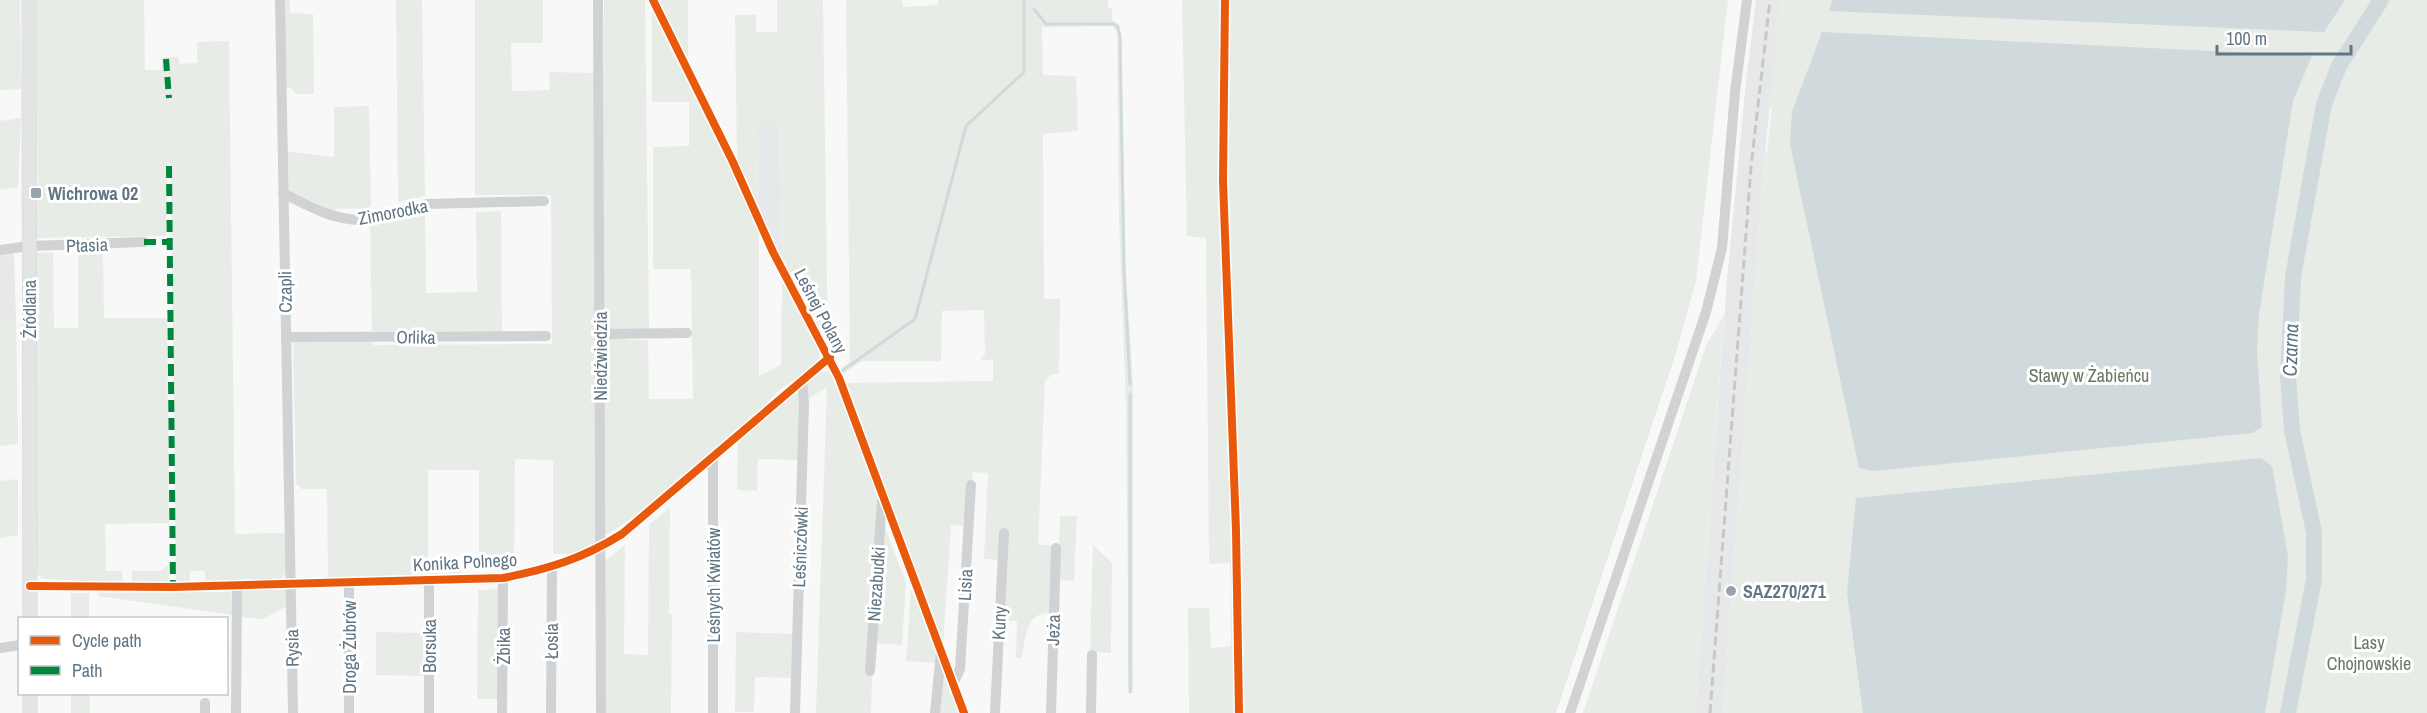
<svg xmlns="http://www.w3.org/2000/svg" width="2427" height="713" font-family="'Archivo Narrow',sans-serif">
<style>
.built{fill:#e6e8e9}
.green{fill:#e8ece6}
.water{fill:#d0d9dc}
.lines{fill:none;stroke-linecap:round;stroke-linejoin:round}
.stream{stroke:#d0d9dc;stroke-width:3}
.river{stroke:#d0d9dc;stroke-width:16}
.major-casing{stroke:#d4d5d7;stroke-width:15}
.minor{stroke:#d0d2d3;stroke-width:10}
.major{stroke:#e3e4e4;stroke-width:14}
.rail{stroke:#c6c8c8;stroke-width:3;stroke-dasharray:9 4.5;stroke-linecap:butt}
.quiet{stroke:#00873e;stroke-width:6;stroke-dasharray:12 6;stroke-linecap:butt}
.cycleway-casing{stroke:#fff;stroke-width:11}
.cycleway{stroke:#e8590c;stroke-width:8}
.poi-dot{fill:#96a4ad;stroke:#fff;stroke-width:2}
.labels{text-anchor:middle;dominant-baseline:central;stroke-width:6;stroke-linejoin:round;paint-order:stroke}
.poi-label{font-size:18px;font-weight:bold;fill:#617685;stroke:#fff;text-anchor:start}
.street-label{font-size:18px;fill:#617685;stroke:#fff}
.park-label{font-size:18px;fill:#677b61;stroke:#fff}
.water-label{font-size:20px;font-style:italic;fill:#5c767e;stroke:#fff}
</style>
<rect width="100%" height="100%" fill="#f8f8f8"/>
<g class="built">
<path d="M1756 0H1781L1765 153 1723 713H1695L1727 280 1746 81Z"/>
<path d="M757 122H779L781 258 758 210Z"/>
<path d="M14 253 16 320 0 322V255Z"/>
</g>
<g class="green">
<path d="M0 0H20L21 89 0 90Z"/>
<path d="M36 0H144L145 70H162V57H179V64L197 63V42L229 41 235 534 284 533 287 570 282 579 258 581H205V571H190V581L176 582 171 163H167L166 236 36 238 38 193Z"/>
<path d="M283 0H290V13L313 14 314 94H296L291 88H284Z"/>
<path d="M396 0H422L425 196 398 202Z"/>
<path d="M475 0H543V43H511L512 91 550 90 549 72 596 73 599 543 575 554H553V460L515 459 514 567 479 568V470H428V568H464L461 573 328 578 327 489H302L296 484 293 340 372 339 373 345 552 344 551 195H475Z"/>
<path d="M604 0H645L649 329H608L604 324Z"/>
<path d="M657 0H688V62Z"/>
<path d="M777 0H823L828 348 781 258 779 122H757L758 210 737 161 735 15H756V32H777Z"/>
<path d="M846 0H902L903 7 938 5V0H1108V8H1112V20L1120 25 1126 272 1133 384V693L1129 692 1126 408 1119 220 1117 31 1113 26 1042 27 1043 75 1076 76 1078 131 1043 134 1044 299H1060L1059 374H1052L1045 381 1038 544 1053 546 1051 613C1024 612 1026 638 1022 658H1016L1017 621H1001V560L984 559 988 473 973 472 966 526 951 525 943 644 844 383 993 381V360H980L985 354 984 310 942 311 941 361H862L841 375 839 370 850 362Z"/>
<path d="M1182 0H1728L1696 281 1675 356 1556 713H1189L1188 608H1209L1211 648 1231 646 1230 563 1209 564 1206 238 1187 236Z"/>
<path d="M1781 0H2427V713H1723L1765 153H1767L1772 107 1769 110Z"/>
<path d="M652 9 689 79 759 229V376L781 365 782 282 821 348C823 370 791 379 778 391 767 402 757 414 746 425 732 439 715 451 700 464 669 490 639 516 604 536L603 341 605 338 625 337 626 340H648L649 399H693L691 269H653V147L689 146V102H652Z"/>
<path d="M369 106 371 208 336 209 335 212 288 192 285 151 334 157V107Z"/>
<path d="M21 118 18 187 0 190V121Z"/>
<path d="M501 211 502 331H372L370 224 425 212 426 293 477 292 476 212Z"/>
<path d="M103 251 104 318H167L169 523 105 524 106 571H122L123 583 43 579 38 575 37 564 36 252 53 253 54 328H78V253Z"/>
<path d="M1724 315 1695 713H1583L1706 346Z"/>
<path d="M16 320 18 444 0 446V322Z"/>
<path d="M826 371 833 373 837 382 878 498 871 713H816L827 387 806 400V386L817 373Z"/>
<path d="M796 391 801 402 799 460 758 459 757 491 737 490 738 443 740 438Z"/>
<path d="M18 479V535L0 538V481Z"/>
<path d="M670 507 669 614H672L671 713H604V562L625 545 624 654 648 655 649 525Z"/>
<path d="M1060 516H1077L1074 581 1058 580Z"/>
<path d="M883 523 906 582 902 645 875 643Z"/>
<path d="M1093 545 1112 563 1111 653 1090 652Z"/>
<path d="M169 563 168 583H132V571H161Z"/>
<path d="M245 588 285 589 288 592 289 605 263 619 239 617 241 592Z"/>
<path d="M502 589 500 699H477L478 590Z"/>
<path d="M911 589 936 644 935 663 906 661Z"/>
<path d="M231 592 233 615 98 596V593Z"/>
<rect x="71" y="593" width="18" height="25"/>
<path d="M376 632 426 633V676L376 675Z"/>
<path d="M736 632 795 634 793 678 755 677 754 712H735Z"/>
<path d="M943 665 960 713H939Z"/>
<rect x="71" y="694" width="19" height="19"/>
</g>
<g class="water">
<path d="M1832 0H2345L2324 32 1829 11Z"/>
<path d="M1822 32 2312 56 2293 101 2259 314 2257 351 2262 427 2252 433 1874 471 1859 468 1790 144 1792 112Z"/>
<path d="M2261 458 2272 466 2288 556 2286 591 2265 713H1863L1847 593 1856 498Z"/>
</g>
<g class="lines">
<g class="stream">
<path d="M1034 9 1046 24H1113L1117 26 1120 35 1124 271 1130 384"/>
<path d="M842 371 915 319 966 126 1024 72V0"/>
<path d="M1130 692V394"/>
</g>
<path class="river" d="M2288 713 2314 579V532L2292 430 2288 376 2293 277 2324 104 2339 66 2381 0"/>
<defs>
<g id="major">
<path d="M29 0 30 618"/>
<path d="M30 713V694"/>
</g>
</defs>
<use href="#major" class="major-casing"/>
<g class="minor">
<path d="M280 0 293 713"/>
<path d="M598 0 601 713"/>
<path d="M653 0 732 160 773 252 839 378 964 713"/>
<path d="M283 193C308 206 333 220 361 220L427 204 544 201"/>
<path d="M0 250 29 246 144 242"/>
<path d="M600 334 687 333"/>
<path d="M286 337 546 336"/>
<path d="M429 580V713"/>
<path d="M349 582V713"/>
<path d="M30 586 173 587 503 578C548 569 582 559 622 534L830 357"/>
<path d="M0 648 20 645"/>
<path d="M870 671 882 501"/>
<path d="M953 684 960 669 971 485"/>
<path d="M205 703V713"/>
<path d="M236 713 237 585"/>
<path d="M502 713 503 578"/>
<path d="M551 713 552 568"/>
<path d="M713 713V456"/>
<path d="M795 713 804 403 802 381"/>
<path d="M935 713 941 652"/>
<path d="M995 713 1004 533"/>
<path d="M1051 713 1056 548"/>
<path d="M1091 713 1092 655"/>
<path d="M1570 713 1706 312 1722 248 1735 92 1747 0"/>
</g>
<use href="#major" class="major"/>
<path class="rail" d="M1710 713 1751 167 1770 0"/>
<g class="quiet">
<path d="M166 59 169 98"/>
<path d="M169 166 173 587"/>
<path d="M144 242H170"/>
</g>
<defs>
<g id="cycleway">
<path d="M653 0 732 160 773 252 839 378 964 713"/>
<path d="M1225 0 1223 181 1236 530 1239 713"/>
<path d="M30 586 173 587 503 578C548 569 582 559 622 534L830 357"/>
</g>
</defs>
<use href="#cycleway" class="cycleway-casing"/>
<use href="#cycleway" class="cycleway"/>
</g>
<g class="poi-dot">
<rect x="30" y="187" width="12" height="12" rx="3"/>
<circle cx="1731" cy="591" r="6"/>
</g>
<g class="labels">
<g class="poi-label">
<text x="48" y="193">Wichrowa 02</text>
<text x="1743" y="591">SAZ270/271</text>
</g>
<g class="street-label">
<text transform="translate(393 212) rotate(-11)">Zimorodka</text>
<text transform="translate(87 245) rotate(-2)">Ptasia</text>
<text transform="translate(285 292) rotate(-91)">Czapli</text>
<text transform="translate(29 309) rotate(-90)">Źródlana</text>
<text transform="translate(821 311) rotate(62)">Leśnej Polany</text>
<text transform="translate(416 337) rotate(1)">Orlika</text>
<text transform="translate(600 356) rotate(-90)">Niedźwiedzia</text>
<text transform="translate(800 547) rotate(-88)">Leśniczówki</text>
<text transform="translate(465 562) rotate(-3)">Konika Polnego</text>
<text transform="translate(876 584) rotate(-86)">Niezabudki</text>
<text transform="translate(713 585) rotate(-90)">Leśnych Kwiatów</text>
<text transform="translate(965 585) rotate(-87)">Lisia</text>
<text transform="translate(999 623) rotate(-87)">Kuny</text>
<text transform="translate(1053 630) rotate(-88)">Jeża</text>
<text transform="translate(551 641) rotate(-90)">Łosia</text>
<text transform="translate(429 646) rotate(-90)">Borsuka</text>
<text transform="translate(503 646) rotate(-90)">Żbika</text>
<text transform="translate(349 647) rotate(-90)">Droga Żubrów</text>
<text transform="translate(292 648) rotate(-91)">Rysia</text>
</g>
<g class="park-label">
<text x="2089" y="375">Stawy w Żabieńcu</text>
<text x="2369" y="642">Lasy<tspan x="2369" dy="21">Chojnowskie</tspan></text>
</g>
<g class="water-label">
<text transform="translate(2290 350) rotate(-88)">Czarna</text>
</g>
</g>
<rect x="18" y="617" width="210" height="78" fill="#ffffff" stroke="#c0c8ce" stroke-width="1.5"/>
<rect x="30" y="636" width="30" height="9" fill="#e8590c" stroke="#c0c8ce" stroke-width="1.5"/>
<text x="72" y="647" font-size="18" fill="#617685">Cycle path</text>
<rect x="30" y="666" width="30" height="9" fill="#00873e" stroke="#c0c8ce" stroke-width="1.5"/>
<text x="72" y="677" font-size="18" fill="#617685">Path</text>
<path d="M2217 45v9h134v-9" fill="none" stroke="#617685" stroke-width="3"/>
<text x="2226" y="45" font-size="18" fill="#617685" stroke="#ffffff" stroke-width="4.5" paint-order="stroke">100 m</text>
</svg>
